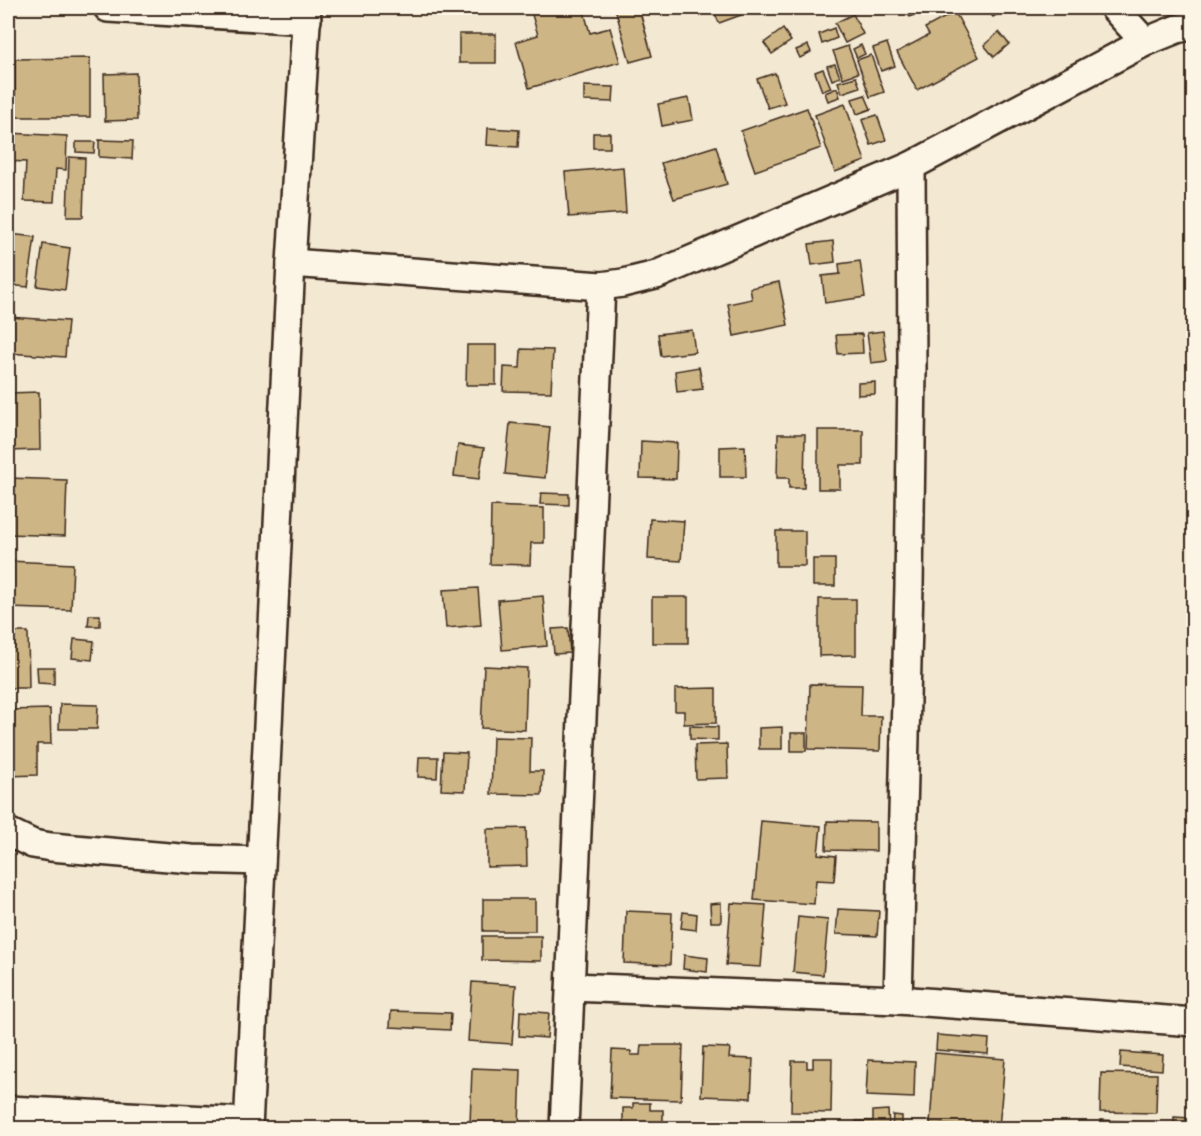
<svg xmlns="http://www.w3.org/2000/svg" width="1201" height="1136" font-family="'Architects Daughter',sans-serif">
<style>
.building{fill:#ceb585;stroke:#3b2a1e;stroke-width:1.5}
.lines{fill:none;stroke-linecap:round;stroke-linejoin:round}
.minor-casing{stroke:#3b2a1e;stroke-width:32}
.minor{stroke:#fcf5e5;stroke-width:27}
</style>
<rect width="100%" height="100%" fill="#f3e8d2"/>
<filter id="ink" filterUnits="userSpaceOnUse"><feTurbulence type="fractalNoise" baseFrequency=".0167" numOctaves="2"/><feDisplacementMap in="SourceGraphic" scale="12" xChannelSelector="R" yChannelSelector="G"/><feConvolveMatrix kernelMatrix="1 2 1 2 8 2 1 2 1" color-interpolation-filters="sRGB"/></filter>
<g filter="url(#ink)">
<g class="building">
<path d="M530 8H583L590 33 610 28 620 62 529 88 516 42 538 35Z"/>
<path d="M615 8H639L652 56 630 62Z"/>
<path d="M716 8H738L741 15 719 23 713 9Z"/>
<path d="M904 8H925L910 17Z"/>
<path d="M986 8H1007L993 17Z"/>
<path d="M955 12 979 57 917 90 897 52 929 35 925 28Z"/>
<path d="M853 14 863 34 845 43 835 23Z"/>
<path d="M834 28 837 38 822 44 819 34Z"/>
<path d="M783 29 791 41 772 54 764 43Z"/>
<path d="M999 32 1009 44 994 57 984 45Z"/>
<rect x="459" y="34" width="37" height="29"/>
<path d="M887 43 895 66 881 71 873 48Z"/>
<path d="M808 45 811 52 800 58 796 50Z"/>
<path d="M861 45 865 54 857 58 853 49Z"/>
<path d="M848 46 858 73 843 78 833 51Z"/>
<path d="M871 55 884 92 870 97 857 60Z"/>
<path d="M90 58V117H15V59Z"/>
<path d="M835 64 840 77 832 80 827 66Z"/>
<path d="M823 69 831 88 822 91 815 72Z"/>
<path d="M136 73 137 120 105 121 104 74Z"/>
<path d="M775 73 785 103 768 108 757 79Z"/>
<path d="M856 77 860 87 842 93 838 82Z"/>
<path d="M584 86 614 87 613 102 584 101Z"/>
<path d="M837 88 840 97 828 101 825 93Z"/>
<path d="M865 95 871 109 857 114 852 99Z"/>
<path d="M689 98 693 120 662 126 658 104Z"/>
<path d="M845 104 865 161 835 172 815 115Z"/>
<path d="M807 108 821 148 755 171 741 131Z"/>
<path d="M877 115 886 140 871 145 862 120Z"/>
<path d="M488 128 519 130 518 147 487 145Z"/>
<path d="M8 133 67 136 66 170 56 169 54 202 24 201 26 162 8 161Z"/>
<rect x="593" y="133" width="17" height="15"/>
<path d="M99 140 133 141 132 159 99 157Z"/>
<path d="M76 142H95L94 153 76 152Z"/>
<path d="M716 146 727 184 674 199 661 163Z"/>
<path d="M69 157 85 158 83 217H67Z"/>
<path d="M623 167 626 213 569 217 565 172Z"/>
<path d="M9 234 35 237 28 287 8 285Z"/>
<path d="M833 241 835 262 812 265 809 244Z"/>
<path d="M43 244 70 248 65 290 37 286Z"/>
<path d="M860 261 865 297 825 303 822 276 840 274 839 264Z"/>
<path d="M779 282 788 325 734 336 728 304 752 299 750 288Z"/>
<path d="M8 317 68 321 65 357 8 353Z"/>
<path d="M692 330 695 352 661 356 658 334Z"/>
<path d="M883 331 887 361 871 363 867 333Z"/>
<path d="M862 334 863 353 838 354 836 335Z"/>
<path d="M467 345H496V385H466Z"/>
<path d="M521 349 553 350 551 392 503 391 504 367 520 368Z"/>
<path d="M699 367 703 389 677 392 675 371Z"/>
<path d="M875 382V394L858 395V383Z"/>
<path d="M39 392 40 450 8 451V393Z"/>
<path d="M510 423 550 427 545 478 505 474Z"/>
<path d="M818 430H863V465H840V489H818Z"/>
<path d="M778 434H805L804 488H789V478H777Z"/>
<path d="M641 441 677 443 676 479 640 478Z"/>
<path d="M458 445 484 448 479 479 454 476Z"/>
<path d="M745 446 746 477H720V447Z"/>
<path d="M8 478 67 480 65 536 8 534Z"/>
<path d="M541 493 569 494V505L540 504Z"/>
<path d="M491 506 544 508V543H531L530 565 490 564Z"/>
<path d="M650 519 684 521 681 561 648 559Z"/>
<rect x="776" y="531" width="29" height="35"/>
<rect x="813" y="559" width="22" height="27"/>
<path d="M8 561 73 564 71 610 8 608Z"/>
<path d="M478 588 481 625 446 628 443 590Z"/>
<path d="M543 596 547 646 502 650 498 600Z"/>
<rect x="652" y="597" width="36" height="46"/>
<path d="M819 599H856V655L819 656Z"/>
<path d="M89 615H100V626H88Z"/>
<path d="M568 628 570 653 554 654 552 629Z"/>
<path d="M8 632H28L29 688H8Z"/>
<path d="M74 639 94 641 92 660 72 658Z"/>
<path d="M484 666 527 668 525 730 481 728Z"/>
<path d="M37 667H54V684L38 683Z"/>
<path d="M810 684 862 685 861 716H881L880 751 808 749Z"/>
<path d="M716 688V723L684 724V711H675V689Z"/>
<path d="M60 704 98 705 97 729H59Z"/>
<path d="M50 709 51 744H37V775L8 776V710Z"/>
<path d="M690 726 718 727V740L690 739Z"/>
<path d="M782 727V749H759V728Z"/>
<rect x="791" y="733" width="15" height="18"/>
<path d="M493 737 531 738 530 771H543L542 795 491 794Z"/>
<path d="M727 744 728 778 696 779 695 745Z"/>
<path d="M443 752 467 753 465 791 441 790Z"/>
<path d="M419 757H438L437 778 418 777Z"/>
<path d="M761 821 821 826 818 854 836 856 834 881 816 880 814 904 754 900Z"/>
<path d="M827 821 876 822V851L826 850Z"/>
<path d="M526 828 527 866 487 867V829Z"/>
<rect x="483" y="899" width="52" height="32"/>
<path d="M721 903V922H711L710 904Z"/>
<path d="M731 903 766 905 761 967 726 965Z"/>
<path d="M838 909 879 911 877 936 836 934Z"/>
<path d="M626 911 672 913 670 965 624 963Z"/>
<path d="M683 912 697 914 696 930 681 928Z"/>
<path d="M798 917 828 920 823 975 793 972Z"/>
<path d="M482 936H541V961L482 960Z"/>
<path d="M684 955 708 958 707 972 683 969Z"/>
<path d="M472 982 516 985 512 1044 468 1041Z"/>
<path d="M391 1011 451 1013 450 1030 390 1027Z"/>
<path d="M520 1011 549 1013 547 1038 519 1036Z"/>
<path d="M937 1035 989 1039 988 1054 936 1050Z"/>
<path d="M641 1045H683L681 1100 610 1098 612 1050 631 1051V1055H640Z"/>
<path d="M703 1047 730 1048 729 1058 753 1059 751 1098 701 1096Z"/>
<path d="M1121 1052 1163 1055 1162 1070 1120 1067Z"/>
<path d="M935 1053 1005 1059 999 1128 930 1124Z"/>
<path d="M813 1058H832L831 1113 791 1112 792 1061H807V1068H813Z"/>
<path d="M868 1060 915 1062 914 1098 866 1096Z"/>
<path d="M472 1068 521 1070 519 1126 470 1124Z"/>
<path d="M1101 1073 1157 1074 1156 1113 1100 1112Z"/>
<path d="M633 1103H650V1110H663V1128H623V1108H633Z"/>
<path d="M888 1110 889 1128H856V1121H873V1111Z"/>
<path d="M893 1115 902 1116V1128H892Z"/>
<path d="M1174 1117 1190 1118 1189 1128H1174Z"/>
<path d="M1101 1120 1153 1123V1128H1101Z"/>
</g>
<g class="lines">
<defs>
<g id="minor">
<path d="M108 8 307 20"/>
<path d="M1114 8 1145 42"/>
<path d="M291 263 601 286 623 283 656 275 911 166 1145 42 1177 29 1194 25"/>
<path d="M8 832 33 844 51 847 192 859 261 861"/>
<path d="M571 987 898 1000 1194 1022"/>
<path d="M898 1000 909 586 912 370 911 166"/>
<path d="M8 1110 248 1122"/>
<path d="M248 1128 291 263 307 8"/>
<path d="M564 1128 601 286"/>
</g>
</defs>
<use href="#minor" class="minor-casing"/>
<use href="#minor" class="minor"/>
</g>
</g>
<rect width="1201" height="1136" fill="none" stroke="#fcf5e5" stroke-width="30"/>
<rect x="15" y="15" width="1171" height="1106" fill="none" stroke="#3b2a1e" stroke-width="2" filter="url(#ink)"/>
</svg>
